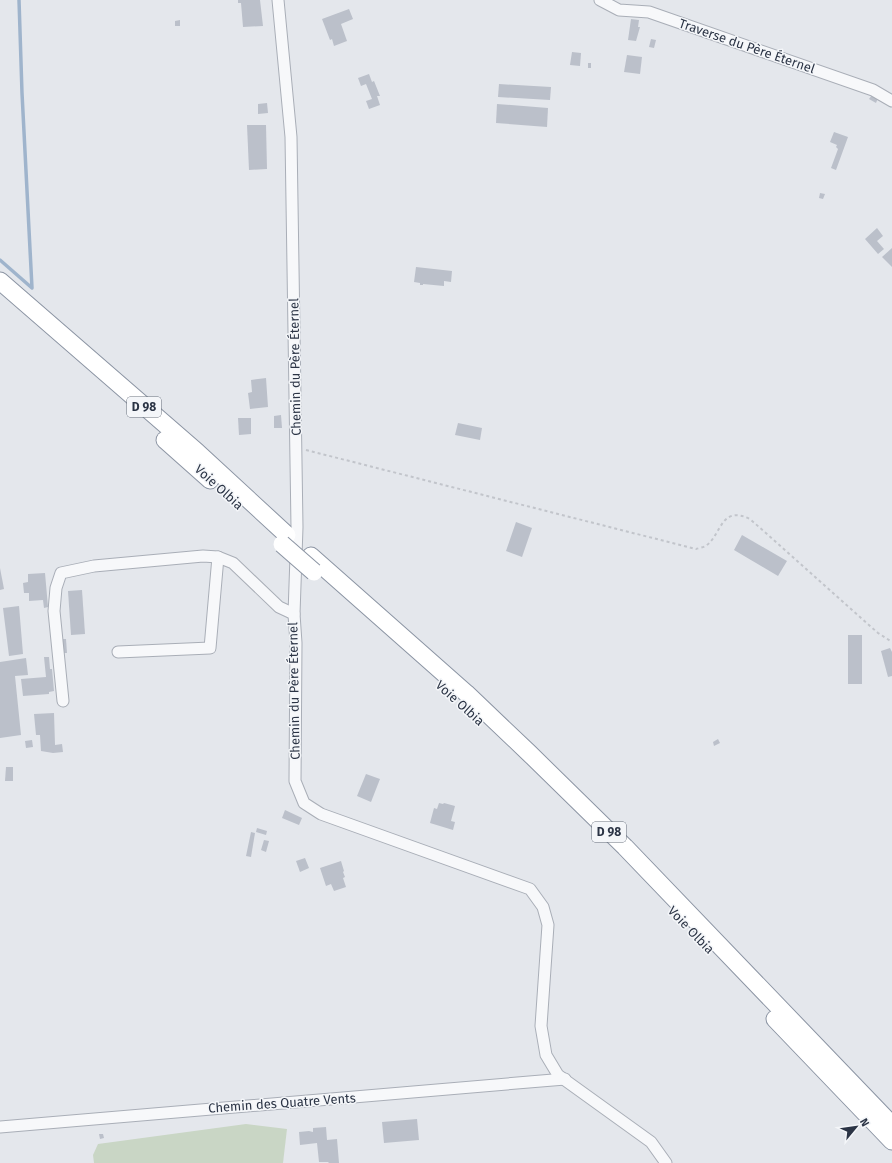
<svg xmlns="http://www.w3.org/2000/svg" width="892" height="1163" font-family="'Fira Sans',sans-serif">
<style>
.green{fill:#c9d6c5}
.lines{fill:none;stroke-linecap:round;stroke-linejoin:round}
.stream{stroke:#9fb4cc;stroke-width:3.5}
.building{fill:#bbc0ca}
.minor-casing{stroke:#a9aeb7;stroke-width:13}
.highway-casing{stroke:#8b94a3;stroke-width:19}
.path{stroke:#c2c5cb;stroke-width:2;stroke-dasharray:3 3;stroke-linecap:butt}
.minor{stroke:#f7f8fa;stroke-width:11}
.highway{stroke:#fff;stroke-width:17}
.highway-bridge-casing{stroke:#8b94a3;stroke-width:19;stroke-linecap:butt}
.highway-bridge{stroke:#fff;stroke-width:17}
.labels{text-anchor:middle;dominant-baseline:central;stroke-width:3;stroke-linejoin:round;paint-order:stroke}
.shield{fill:#f4f6f9;stroke:#676e7b;stroke-width:1}
.shield-label{font-size:12px;font-weight:bold;fill:#2b3445}
.street-label{font-size:13px;fill:#2b3445;stroke:#f4f6f9}
</style>
<rect width="100%" height="100%" fill="#e4e7ec"/>
<path class="green" d="M246 1124 287 1129 283 1163H94L93 1155 98 1144Z"/>
<g class="lines">
<path class="stream" d="M0 260 32 288 22 93 19 0"/>
</g>
<g class="building">
<path d="M238 0H260L263 26 243 27 241 3H238Z"/>
<path d="M349 9 353 19 341 24 347 41 334 46 332 39 330 40 322 19Z"/>
<path d="M631 19 639 20 638 27H640L636 41 628 40Z"/>
<path d="M180 20V26H175V21Z"/>
<path d="M651 39 656 40 654 48 649 47Z"/>
<path d="M572 52 581 53 580 66 570 65Z"/>
<path d="M627 55 642 57 640 74 624 72Z"/>
<rect x="588" y="63" width="3" height="5"/>
<path d="M369 74 372 82 374 81 380 96H377L380 105 369 109 366 101 372 99 366 84 361 86 358 78Z"/>
<path d="M499 84 551 87 550 100 498 97Z"/>
<path d="M872 95 878 98 876 103 869 99Z"/>
<path d="M267 103 268 113 258 114V104Z"/>
<path d="M497 104 548 108 547 127 496 123Z"/>
<path d="M247 125H266L267 169 249 170Z"/>
<path d="M834 132 848 137 836 170 831 168 838 149 836 147 837 145 830 142Z"/>
<path d="M820 193 825 194 823 199 819 198Z"/>
<path d="M877 228 883 236 877 241 884 249 878 254 865 239Z"/>
<path d="M892 248V267L882 257Z"/>
<path d="M416 267 452 271 451 282 444 281V286L423 284V285H420V283L414 282Z"/>
<path d="M266 378 268 407 250 409 248 393 252 392 251 380Z"/>
<path d="M281 415 282 428H274V416Z"/>
<path d="M238 418H251V434L239 435Z"/>
<path d="M458 423 482 428 480 440 455 435Z"/>
<path d="M516 522 532 528 522 557 506 551Z"/>
<path d="M742 535 787 561 778 576 734 550Z"/>
<path d="M0 568 4 589 0 590Z"/>
<path d="M45 573 48 607 44 608 43 600 29 601V593H24L23 583 28 582V574Z"/>
<path d="M82 590 85 634 71 635 68 591Z"/>
<path d="M19 606 23 654 9 656 3 608Z"/>
<rect x="848" y="635" width="14" height="49"/>
<path d="M62 639H66L67 653H63Z"/>
<path d="M890 648 892 652V676L888 677 881 651Z"/>
<path d="M44 657H49L50 669H52L54 691 49 692V694L23 696 21 679 46 677Z"/>
<path d="M26 658 28 675 15 676 21 735 0 738V662Z"/>
<path d="M54 713 55 745 62 744 63 752 53 753 41 751 40 735H36L34 714Z"/>
<path d="M718 739 720 743 714 746 713 742Z"/>
<path d="M32 740 33 747 26 748 25 741Z"/>
<path d="M6 767H13V781H5Z"/>
<path d="M366 774 380 779 371 802 357 796Z"/>
<path d="M439 803 443 804 444 803 455 806 451 821 455 822 453 830 430 823 434 808 437 809Z"/>
<path d="M285 810 302 818 299 825 282 818Z"/>
<path d="M257 828 267 831 266 835 256 832Z"/>
<path d="M251 832 255 833 251 857 246 856Z"/>
<path d="M264 840 269 841 266 852 261 850Z"/>
<path d="M305 858 309 868 300 872 296 861Z"/>
<path d="M341 861 344 871 343 872 345 877 343 878 346 887 334 891 331 884 326 886 320 868Z"/>
<path d="M417 1119 419 1140 384 1143 382 1122Z"/>
<path d="M326 1127 327 1140 337 1139 339 1163H329L328 1162H319L317 1143 300 1145 299 1132 309 1131 313 1132V1128Z"/>
<path d="M99 1134H103L104 1138 100 1139Z"/>
</g>
<g class="lines">
<defs>
<g id="minor">
<path d="M278 0 291 137 297 527 294 614 296 643 295 781 304 803 321 814 530 889 543 907 548 925 541 1026 546 1055 558 1075 651 1142 666 1163"/>
<path d="M600 0 619 10 649 12 873 90 892 101"/>
<path d="M118 652 210 648 218 557"/>
<path d="M63 701 54 611 56 588 61 573 94 566 203 556 218 557 233 563 279 607 294 614"/>
<path d="M0 1127 565 1079"/>
</g>
<g id="highway">
<path d="M0 281 197 452 287 535"/>
<path d="M165 440 210 480"/>
<path d="M311 556 466 693 529 753 625 847 892 1125"/>
<path d="M775 1019 892 1141"/>
</g>
</defs>
<use href="#minor" class="minor-casing"/>
<use href="#highway" class="highway-casing"/>
<path class="path" d="M306 450 696 549C699 548 705 547 707 545 722 533 721 505 750 519L878 633 892 642"/>
<use href="#minor" class="minor"/>
<use href="#highway" class="highway"/>
<defs>
<path id="highway-bridge" d="M282 544 314 572"/>
</defs>
<use href="#highway-bridge" class="highway-bridge-casing"/>
<use href="#highway-bridge" class="highway-bridge"/>
</g>
<g class="labels">
<g class="shield">
<rect x="127" y="397" width="34" height="20" rx="3"/>
<rect x="592" y="822" width="34" height="20" rx="3"/>
</g>
<g class="shield-label">
<text x="144" y="407">D 98</text>
<text x="609" y="832">D 98</text>
</g>
<g class="street-label">
<text transform="translate(747 46) rotate(19)">Traverse du Père Éternel</text>
<text transform="translate(295 367) rotate(-91)">Chemin du Père Éternel</text>
<text transform="translate(219 487) rotate(42)">Voie Olbia</text>
<text transform="translate(294 691) rotate(-91)">Chemin du Père Éternel</text>
<text transform="translate(460 703) rotate(42)">Voie Olbia</text>
<text transform="translate(691 930) rotate(46)">Voie Olbia</text>
<text transform="translate(282 1103) rotate(-4)">Chemin des Quatre Vents</text>
</g>
</g>
<g transform="translate(856 1127) rotate(61)" stroke="#f4f6f9" stroke-width="3" paint-order="stroke">
<path d="M0-3L7 15L0 10L-7 15Z" fill="#2b3445"/>
<text y="-6" font-size="11" font-weight="bold" text-anchor="middle" fill="#2b3445">N</text>
</g>
</svg>
